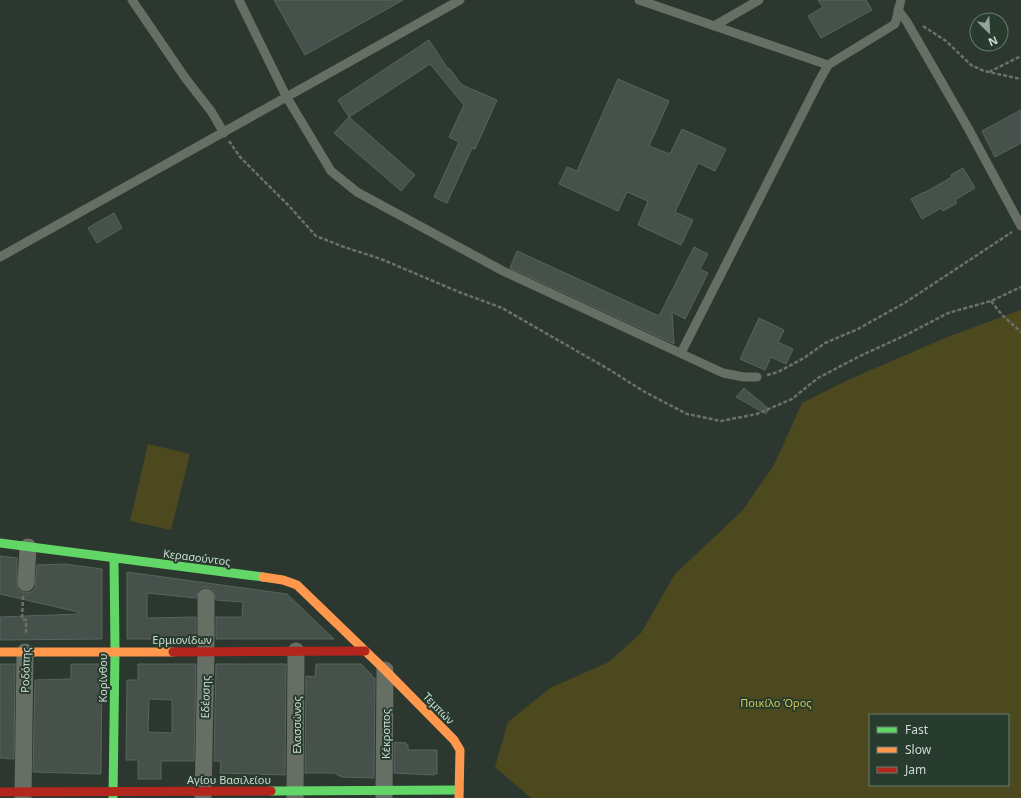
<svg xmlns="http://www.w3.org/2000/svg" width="1021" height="798" font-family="'Noto Sans',sans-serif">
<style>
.green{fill:#4d491f;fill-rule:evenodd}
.building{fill:#46514c;stroke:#59645f;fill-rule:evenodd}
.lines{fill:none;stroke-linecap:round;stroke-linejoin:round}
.path{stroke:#6a7169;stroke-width:2.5;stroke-dasharray:4 2;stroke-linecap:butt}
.lane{stroke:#676e64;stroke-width:9}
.street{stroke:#676e64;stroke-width:17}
.fast{stroke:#63d668;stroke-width:9}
.slow{stroke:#ff974d;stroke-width:9}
.jam{stroke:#b3261e;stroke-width:9}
.labels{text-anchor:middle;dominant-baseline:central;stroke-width:4;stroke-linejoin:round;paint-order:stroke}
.street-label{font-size:11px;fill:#cedbd2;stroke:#273c2e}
.park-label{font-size:11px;fill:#d2c650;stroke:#273c2e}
</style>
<rect width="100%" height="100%" fill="#2c372f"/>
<g class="green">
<path d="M1021 310V798H531L495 767 508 722 550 688 609 662 641 633 675 574 743 510 775 463 802 403 850 379 950 336ZM870 715H1008V785H870Z"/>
<path d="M148 444 190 454 171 530 130 521Z"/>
</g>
<g class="building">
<path d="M274 0H403L305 55Z"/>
<path d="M818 0H866L872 10 821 38 808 16 823 7Z"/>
<path d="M429 40 448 69 449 68 462 85 497 100 475 149 472 148 447 203 434 197 459 142 449 137 464 105 430 64 349 117 338 100Z"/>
<path d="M618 79 669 101 649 146 670 154 682 129 726 149 715 171 698 163 675 212 693 220 681 245 638 225 648 201 627 192 618 211 559 184 567 167 577 171Z"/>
<path d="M1021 110V143L995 157 982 131Z"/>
<path d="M349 117 415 175 401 191 334 133Z"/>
<path d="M963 168 975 188 955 200 957 203 943 211 941 208 922 219 911 199 924 192V193L952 177 951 175Z"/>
<path d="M114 213 122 228 97 243 88 228Z"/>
<path d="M694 247 708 254 700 269 708 273 685 319 672 312 674 344 510 268 517 251 659 316Z"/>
<path d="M759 318 784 330 778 342 793 349 786 364 771 357 765 370 740 359Z"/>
<path d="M744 388 769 409 766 414 736 397Z"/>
<path d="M0 556 17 558V587L20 591 25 593 31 592 35 588 37 565 65 564 102 569V639L0 640V617L78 614V612L0 594Z"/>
<path d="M127 572 287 594 334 639H216V617H242L243 602 216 600 214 592 211 588 206 587 201 588 198 592 196 598 147 593V618L196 617V639H127Z"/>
<path d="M0 664H15L14 759 0 758Z"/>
<path d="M71 664H102L101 774 33 772 35 680 71 679Z"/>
<path d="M138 664H196L194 761H161V779H138V760H126L127 680H138ZM149 699 172 700V733L148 732Z"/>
<path d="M216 664H286L285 775 220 773 221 761H214Z"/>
<path d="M316 664H361L371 674 372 677 375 678 374 778 342 777 334 773H305L306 676 315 677Z"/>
<path d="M394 742 406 743V745H408V750H437V774H434V775L394 773Z"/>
</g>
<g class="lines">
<g class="path">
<path d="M923 26 946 41 971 65 984 71 1021 79"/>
<path d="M989 72 1021 56"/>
<path d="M229 141 240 157 290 207 316 236 344 247 381 259 459 292 502 308 610 370 643 391 687 414 721 421 757 414 792 399 818 378 858 357 908 334 948 313 991 301 1021 287"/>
<path d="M991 301 1002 315 1021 332"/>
<path d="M767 375 778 372 804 358 825 343 858 329 906 302 1012 232"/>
<path d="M23 596 22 619 26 620V635"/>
</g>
<g class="lane">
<path d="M132 0 186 79 211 111 224 133"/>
<path d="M239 0 286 96 331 171 357 192 503 271 723 373 744 377H757"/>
<path d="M639 0 828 65"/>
<path d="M898 10 907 22 968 128 1021 226"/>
<path d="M714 26 759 0"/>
<path d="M0 257C154 172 306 85 460 0"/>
<path d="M681 353 818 83 828 65 895 24 901 0"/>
</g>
<g class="street">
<path d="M26 583 28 547"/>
<path d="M23 798 25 652"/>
<path d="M203 798 206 651V597"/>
<path d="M295 798 296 651"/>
<path d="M384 798 385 670"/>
</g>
<g class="fast">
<path d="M0 543 263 577"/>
<path d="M271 791 459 790"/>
<path d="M113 798 115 651 114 558"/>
</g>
<g class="slow">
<path d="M263 577 283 580 297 585 385 670 454 740 460 750 459 798"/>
<path d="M0 652H173"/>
</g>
<g class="jam">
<path d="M173 652 365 651"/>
<path d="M0 792 271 791"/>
</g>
</g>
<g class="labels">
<g class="street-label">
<text transform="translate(197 557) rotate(7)">Κερασούντος</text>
<text x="182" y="639">Ερμιονίδων</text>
<text transform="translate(25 670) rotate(-88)">Ροδόπης</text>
<text transform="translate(102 678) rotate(-90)">Κορίνθου</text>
<text transform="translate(205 697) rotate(-89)">Εδέσσης</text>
<text transform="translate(439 708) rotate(46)">Τεμπών</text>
<text transform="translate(296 725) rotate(-90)">Ελασσώνος</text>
<text transform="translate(385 734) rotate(-90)">Κέκροπος</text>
<text x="229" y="779">Αγίου Βασιλείου</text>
</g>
<g class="park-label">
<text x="776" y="702">Ποικίλο Όρος</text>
</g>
</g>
<rect x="869" y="714" width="140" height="72" fill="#273c2e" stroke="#6a7c70"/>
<rect x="877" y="727" width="20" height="6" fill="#63d668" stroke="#6a7c70"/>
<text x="905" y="734" font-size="12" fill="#cedbd2">Fast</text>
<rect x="877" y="747" width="20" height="6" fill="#ff974d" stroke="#6a7c70"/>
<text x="905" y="754" font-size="12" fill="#cedbd2">Slow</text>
<rect x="877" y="767" width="20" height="6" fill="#b3261e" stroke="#6a7c70"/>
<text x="905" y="774" font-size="12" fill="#cedbd2">Jam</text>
<g transform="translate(989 32) rotate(156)"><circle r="19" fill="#273c2e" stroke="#6a7c70"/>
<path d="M0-3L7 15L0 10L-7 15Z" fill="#95a299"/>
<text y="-6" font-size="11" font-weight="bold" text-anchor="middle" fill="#cedbd2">N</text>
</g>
</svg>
